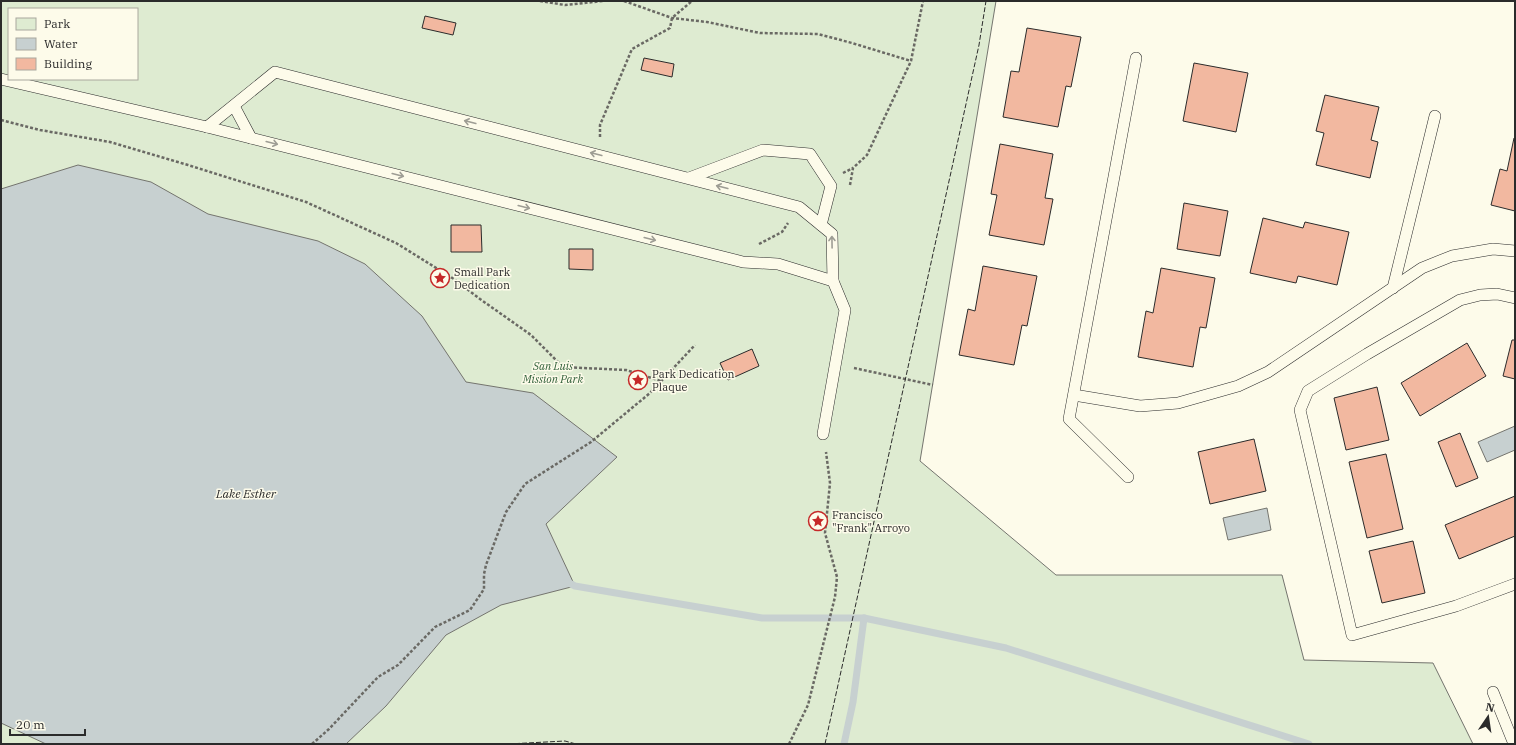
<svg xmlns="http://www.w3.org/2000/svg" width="1516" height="745" font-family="'IBM Plex Serif',serif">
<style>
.green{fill:#deebd1;stroke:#74746e;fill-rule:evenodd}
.water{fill:#c7d0d0;stroke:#74746e}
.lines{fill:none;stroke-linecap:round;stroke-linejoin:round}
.stream{stroke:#c7d0d0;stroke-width:7}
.building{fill:#f2b8a0;stroke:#2b2b2b}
.lane-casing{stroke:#2b2b2b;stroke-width:12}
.path{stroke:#6a6964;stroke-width:2.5;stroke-dasharray:3 2;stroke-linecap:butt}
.lane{stroke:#fdfbea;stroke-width:11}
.fence{stroke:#2b2b2b;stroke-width:1;stroke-dasharray:5 2;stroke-linecap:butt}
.oneway{stroke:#9e9d94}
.labels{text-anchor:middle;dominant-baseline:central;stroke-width:3;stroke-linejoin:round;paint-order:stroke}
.poi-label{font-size:11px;fill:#2b2b2b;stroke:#fdfbea;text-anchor:start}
.park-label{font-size:11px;font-style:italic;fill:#34623c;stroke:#fdfbea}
.water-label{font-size:12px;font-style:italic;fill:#2b2b2b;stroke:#fdfbea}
</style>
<rect width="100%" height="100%" fill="#fdfbea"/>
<path class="green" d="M1 1H996L920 461 1056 575H1282L1304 660 1433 663 1473 744H1ZM9 9H137V79H9Z"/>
<g class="water">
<path d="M78 165 151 182 208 214 318 241 365 264 422 316 466 382 533 393 617 457 546 524 575 586 501 605 446 635 386 706 346 744H46L1 723V189Z"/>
<path d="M1515 426V450L1487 462 1478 442Z"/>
<path d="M1267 508 1271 530 1228 540 1223 518Z"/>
</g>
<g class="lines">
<g class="stream">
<path d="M567 582 575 586 762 618H864L1006 648 1309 744"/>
<path d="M844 744 853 702 864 618"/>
</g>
</g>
<g class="building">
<path d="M425 16 456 23 453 35 422 28Z"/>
<path d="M1027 28 1081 37 1071 87 1066 86 1058 127 1003 117 1011 71 1019 72Z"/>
<path d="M644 58 674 64 672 77 641 70Z"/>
<path d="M1194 63 1248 73 1236 132 1183 121Z"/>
<path d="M1325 95 1379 107 1371 140 1378 142 1370 178 1316 165 1324 133 1316 131Z"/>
<path d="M1514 138H1515V211L1491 205 1500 169 1507 171Z"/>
<path d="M1000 144 1053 154 1045 198 1053 199 1044 245 989 235 997 195 991 194Z"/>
<path d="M1184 203 1228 211 1220 256 1177 249Z"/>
<path d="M1263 218 1303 228 1305 222 1349 232 1337 285 1298 276 1296 283 1250 273Z"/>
<path d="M451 225H481L482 252H451Z"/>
<path d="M569 249H593V270L569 269Z"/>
<path d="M983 266 1037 276 1027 326 1022 325 1014 365 959 355 968 309 975 311Z"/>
<path d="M1161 268 1215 278 1206 328 1200 327 1193 367 1138 357 1146 311 1153 313Z"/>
<path d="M1512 340H1515V379L1503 376Z"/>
<path d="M1467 343 1486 376 1420 416 1401 383Z"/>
<path d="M752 349 759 366 728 380 720 363Z"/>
<path d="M1377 387 1389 440 1346 450 1334 398Z"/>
<path d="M1460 433 1478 478 1456 487 1438 442Z"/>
<path d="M1254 439 1266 491 1210 504 1198 452Z"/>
<path d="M1386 454 1403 529 1367 538 1349 462Z"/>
<path d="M1515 496V536L1459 559 1445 525Z"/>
<path d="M1413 541 1425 593 1382 603 1369 551Z"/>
</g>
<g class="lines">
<defs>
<g id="lane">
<path d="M1 79 207 127 743 262 778 264 833 281"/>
<path d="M234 106 251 138"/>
<path d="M207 127 275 72 799 207 832 234 833 281 845 310 823 434"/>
<path d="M689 178 763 150 810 154 831 186 821 225"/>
<path d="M1393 288 1435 116"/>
<path d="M1515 298 1497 294 1480 295 1460 300 1367 354 1308 391 1300 410 1352 635 1456 606 1515 584"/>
<path d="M1074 395 1140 406 1178 403 1238 386 1268 372 1422 268 1452 256 1493 249 1515 251"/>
<path d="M1128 477 1069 419 1136 58"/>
<path d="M1493 692 1514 744"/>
</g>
</defs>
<use href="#lane" class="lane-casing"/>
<g class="path">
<path d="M540 1 565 5 603 1"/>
<path d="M624 1 672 18 707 22 760 33 818 34 852 43 911 61"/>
<path d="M1 120 40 130 110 142 188 165 306 202 396 243 454 279 480 299 531 335 563 367 626 370 661 381"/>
<path d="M600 137V125L632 49 670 28 672 18 692 1"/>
<path d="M843 173 853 168"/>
<path d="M850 185 853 168 867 155 911 61 923 1"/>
<path d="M759 244 782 232 788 223"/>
<path d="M854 368 933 385"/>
<path d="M312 744 329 729 378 677 398 665 435 627 470 610 484 589V574L486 565 506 512 525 484 591 442 650 393 695 345"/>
<path d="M789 744 808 705 835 597 837 577 825 533 830 483 826 452"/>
</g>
<use href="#lane" class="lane"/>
<g class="fence">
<path d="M508 744 565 741 576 744"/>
<path d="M825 744 979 45 986 1"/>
</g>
</g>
<defs><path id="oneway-shaft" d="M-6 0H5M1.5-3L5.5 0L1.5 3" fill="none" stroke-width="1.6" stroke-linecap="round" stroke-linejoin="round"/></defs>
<g class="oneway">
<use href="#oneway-shaft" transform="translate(470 122) rotate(-166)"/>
<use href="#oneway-shaft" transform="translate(272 143) rotate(14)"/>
<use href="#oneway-shaft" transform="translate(596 154) rotate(-166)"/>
<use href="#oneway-shaft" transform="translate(398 175) rotate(14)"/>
<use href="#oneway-shaft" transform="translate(722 187) rotate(-166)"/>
<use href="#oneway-shaft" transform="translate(524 207) rotate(14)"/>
<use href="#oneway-shaft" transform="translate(650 239) rotate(14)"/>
<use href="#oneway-shaft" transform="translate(832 242) rotate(-91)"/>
</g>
<defs>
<symbol id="sight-ring" viewBox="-11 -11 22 22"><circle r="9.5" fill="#fdfbea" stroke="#c62828" stroke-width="1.5"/><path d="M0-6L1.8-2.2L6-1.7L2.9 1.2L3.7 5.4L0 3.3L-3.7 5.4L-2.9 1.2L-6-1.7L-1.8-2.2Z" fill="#c62828"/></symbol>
</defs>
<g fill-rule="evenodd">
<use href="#sight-ring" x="429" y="267" width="22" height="22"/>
<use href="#sight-ring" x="627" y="369" width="22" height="22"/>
<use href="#sight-ring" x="807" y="510" width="22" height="22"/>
</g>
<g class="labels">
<g class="poi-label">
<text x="454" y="272">Small Park<tspan x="454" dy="13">Dedication</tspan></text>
<text x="652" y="374">Park Dedication<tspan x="652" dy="13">Plaque</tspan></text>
<text x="832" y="515">Francisco<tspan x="832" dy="13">"Frank" Arroyo</tspan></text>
</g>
<g class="park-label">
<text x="553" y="366">San Luis<tspan x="553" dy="13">Mission Park</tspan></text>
</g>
<g class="water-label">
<text x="246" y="493">Lake Esther</text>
</g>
</g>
<rect width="1516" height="745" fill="none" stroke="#2b2b2b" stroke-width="4"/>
<rect x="8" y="8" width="130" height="72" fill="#fdfbea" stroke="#a9a89e"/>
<rect x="16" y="18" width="20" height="12" fill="#deebd1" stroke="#a9a89e"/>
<text x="44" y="28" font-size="12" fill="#2b2b2b">Park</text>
<rect x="16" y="38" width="20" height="12" fill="#c7d0d0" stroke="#a9a89e"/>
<text x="44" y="48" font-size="12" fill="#2b2b2b">Water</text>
<rect x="16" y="58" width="20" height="12" fill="#f2b8a0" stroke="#a9a89e"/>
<text x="44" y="68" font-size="12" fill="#2b2b2b">Building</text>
<g transform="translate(1488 717) rotate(13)" stroke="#fdfbea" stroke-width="3" paint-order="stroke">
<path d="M0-3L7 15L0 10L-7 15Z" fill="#2b2b2b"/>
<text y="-6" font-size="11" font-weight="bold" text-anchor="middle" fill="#2b2b2b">N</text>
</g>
<path d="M10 729v6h75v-6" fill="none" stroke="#2b2b2b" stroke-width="2"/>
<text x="16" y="729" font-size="12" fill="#2b2b2b" stroke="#fdfbea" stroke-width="3" paint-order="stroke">20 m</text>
</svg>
